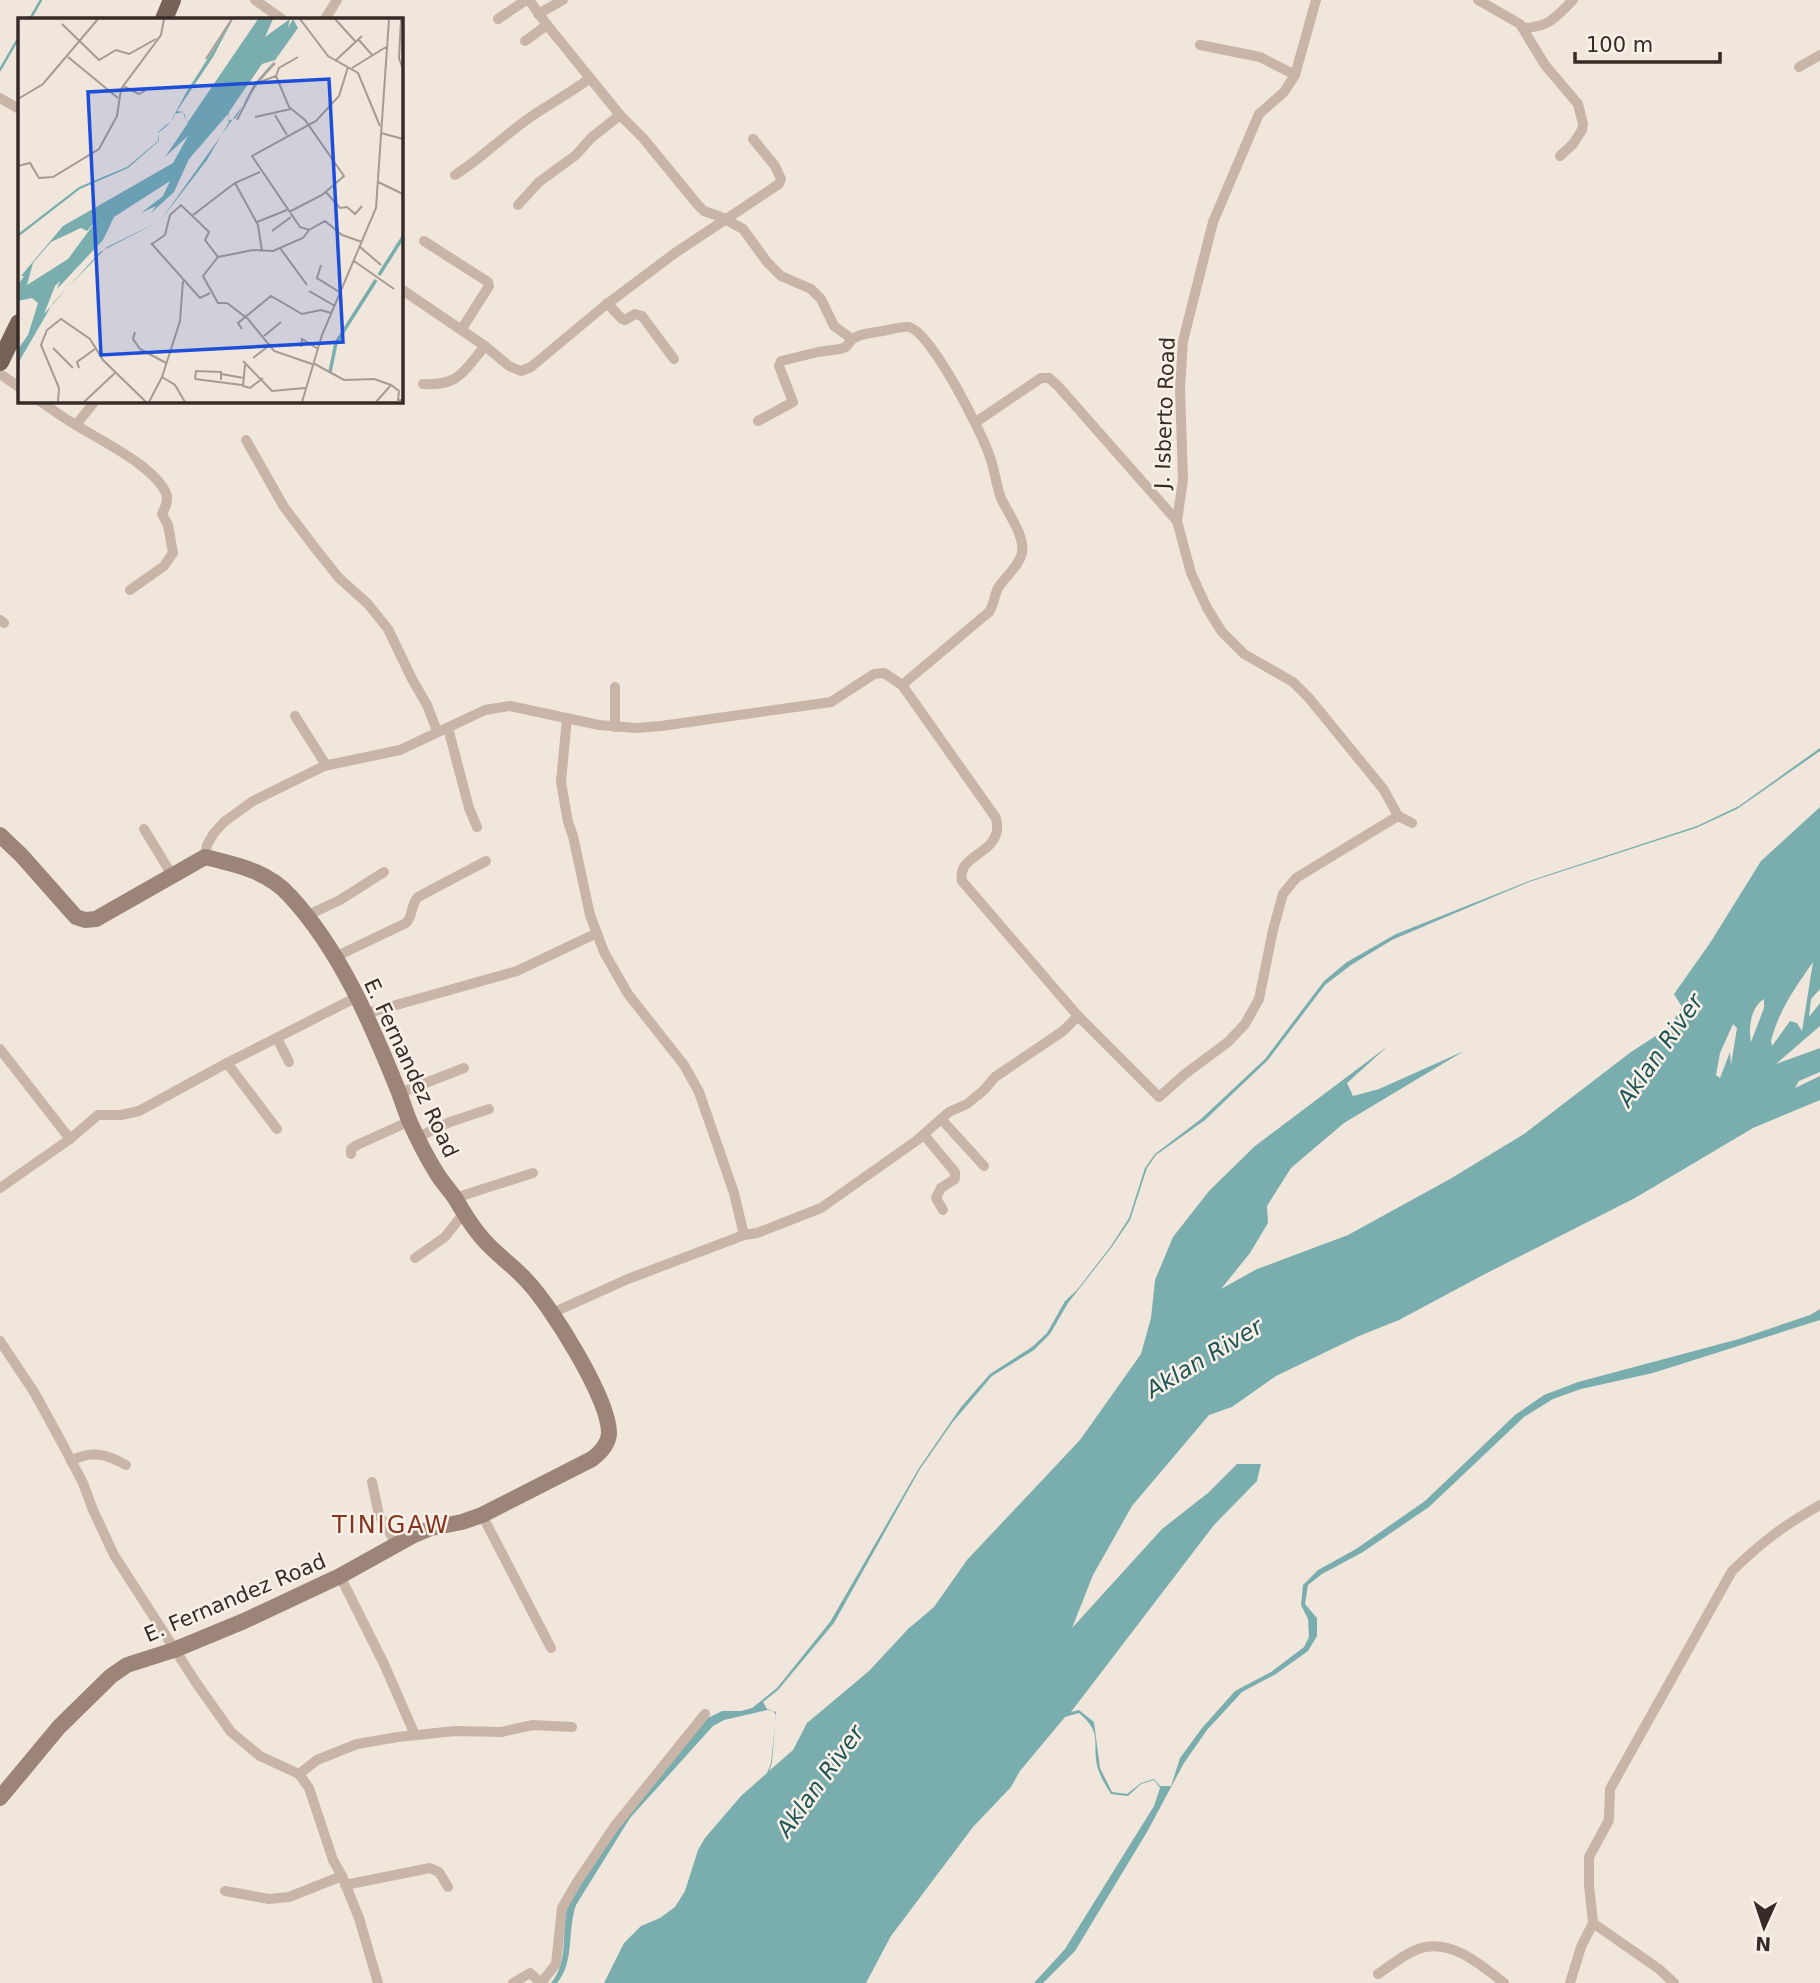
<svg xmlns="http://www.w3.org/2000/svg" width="1820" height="1983" font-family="'DejaVu Sans',sans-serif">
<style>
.water{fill:#7aaeae;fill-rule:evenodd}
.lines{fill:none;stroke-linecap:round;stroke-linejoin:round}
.stream{stroke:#7aaeae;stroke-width:2.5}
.street{stroke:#c9b5a7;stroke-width:10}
.secondary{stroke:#9d8478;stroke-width:16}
.primary{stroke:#776259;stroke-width:18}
.labels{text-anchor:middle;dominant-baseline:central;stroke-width:5;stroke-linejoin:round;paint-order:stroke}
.street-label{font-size:21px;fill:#362b27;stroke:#f9f0e7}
.water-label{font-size:23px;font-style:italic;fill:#1d5557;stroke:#f9f0e7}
.quarter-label{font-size:24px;letter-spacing:2px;fill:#843521;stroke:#f9f0e7}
.inset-river{fill:none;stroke:#7aaeae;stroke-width:3.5}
.inset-road{fill:none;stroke:#a69b93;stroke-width:2}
.view{fill:#1d4ed8;fill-opacity:0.15;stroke:#1d4ed8;stroke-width:3.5}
.inset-edge{fill:none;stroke:#362b27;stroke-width:3.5}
</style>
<rect width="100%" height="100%" fill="#f1e6db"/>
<path class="water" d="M1820 748V751L1737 809 1696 828 1529 882 1441 919 1392 940 1351 965 1325 985 1268 1060 1205 1120 1156 1155 1147 1168 1130 1220 1111 1248 1068 1303 1050 1334 1034 1350 992 1376 952 1423 920 1469 834 1623 778 1690 763 1702 767 1709 776 1712 772 1763 769 1771 793 1750 807 1723 869 1671 908 1629 934 1607 967 1560 1080 1440 1141 1354 1151 1318 1155 1280 1173 1237 1209 1191 1255 1146 1388 1046 1347 1083 1353 1096 1379 1089 1464 1051 1344 1123 1291 1168 1267 1206 1268 1223 1250 1253 1221 1289 1257 1269 1348 1235 1450 1179 1524 1134 1631 1052 1668 1028 1682 1007 1674 994 1710 943 1761 861 1820 807V989L1811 999 1809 1017 1820 1003V1026L1776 1064 1820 1048V1072L1799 1081 1795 1088 1820 1076V1100L1753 1128 1635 1198 1485 1274 1399 1320 1359 1336 1276 1376 1232 1407 1209 1415 1132 1506 1093 1575 1072 1628 1162 1529 1208 1493 1237 1464H1261L1257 1481 1214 1525 1071 1712 1079 1710 1094 1722 1100 1768 1112 1792 1127 1794 1141 1783 1154 1779 1160 1786H1171L1180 1758 1202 1728 1235 1691 1271 1672 1304 1647 1309 1637 1308 1619 1301 1605 1303 1585 1318 1570 1356 1549 1425 1501 1515 1415 1544 1395 1578 1382 1739 1339 1810 1315 1820 1309V1320L1653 1373 1581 1389 1553 1399 1524 1417 1429 1507 1363 1552 1322 1574 1308 1585 1305 1604 1317 1618V1636L1308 1651 1276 1674 1242 1692 1207 1730 1184 1763 1147 1832 1075 1951 1043 1983H1034L1065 1949 1154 1806 1160 1788 1154 1780 1141 1784 1128 1796 1111 1794C1106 1786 1101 1778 1098 1769 1091 1743 1104 1734 1079 1713L1065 1717 1020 1771 1011 1787 973 1827 891 1936 866 1983H604L624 1943 641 1926 660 1918 675 1907 685 1891 698 1850 705 1838 741 1796 767 1773 771 1763 776 1715 773 1711 767 1710 724 1720 713 1726 630 1818 576 1905C567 1930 575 1962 557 1983H551C572 1959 558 1923 571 1896 578 1882 590 1869 598 1856 631 1808 668 1765 704 1720L722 1711H741L752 1708 777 1688 830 1622 919 1468 961 1407 990 1374 1032 1347 1047 1333 1065 1301 1077 1290 1111 1246 1129 1218 1145 1168 1155 1154 1201 1119 1265 1059 1324 981 1347 962 1396 934 1529 881 1697 826 1739 806ZM1813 962 1802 1031 1797 1023 1790 1021 1772 1046 1771 1041C1779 1010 1795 988 1813 962ZM1764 999V1008L1751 1042C1748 1028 1751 1007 1764 999ZM1733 1024 1737 1028 1731 1065 1730 1052 1720 1078 1716 1075 1720 1053Z"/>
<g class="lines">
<g class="stream">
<path d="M30 19 41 0"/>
<path d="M0 70 19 37"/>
</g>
<g class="street">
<path d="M255 0 282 19"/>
<path d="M529 0 547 25 620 115 643 138 697 204 704 211 721 217 743 229 767 262 781 276 811 289 821 299 834 326 852 339C861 333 872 333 883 331 890 330 902 326 909 327 932 333 982 433 990 457 995 471 996 485 1001 498 1008 514 1025 535 1022 553 1019 566 1005 577 998 588 994 596 994 605 989 612L902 685"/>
<path d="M1478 0 1520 24 1545 65 1578 104 1583 124 1582 130 1573 144 1560 156"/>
<path d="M538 14 563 0"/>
<path d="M325 19 337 0"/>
<path d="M498 19 526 0"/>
<path d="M1523 28C1550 27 1555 18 1573 0"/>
<path d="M525 41 547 25"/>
<path d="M1200 45 1260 57 1295 75"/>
<path d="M1799 67 1820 55"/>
<path d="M0 98 19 109"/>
<path d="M455 175C479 160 498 141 521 124 543 107 568 95 590 78"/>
<path d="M518 205 539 182 576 155 591 138 620 115"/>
<path d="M424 241 488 282 489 286 461 330"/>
<path d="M401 289 485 346 509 366 521 371 531 367 603 307 675 253 779 184 781 179 775 166 753 139"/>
<path d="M607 303 622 319 625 320 635 314 642 316 674 359"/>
<path d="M0 374 19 387"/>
<path d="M423 384C459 386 463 372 485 346"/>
<path d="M40 401C52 409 63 418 76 425 101 441 153 465 166 493 169 500 165 508 162 514L168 525 173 553 164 566 130 590"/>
<path d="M758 421 793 402 779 366 781 361 818 352 840 349 846 347 852 339"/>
<path d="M976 422 1041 378H1049L1058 386 1177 521 1191 573 1207 608 1222 632 1244 654 1293 682 1309 698 1384 790 1398 816 1412 823"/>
<path d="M76 425 95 401"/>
<path d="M246 440 284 507 315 548 339 578 368 604 388 629 412 679 427 705 437 731"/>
<path d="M1177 521 1183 480 1180 388 1183 341 1213 222 1259 114 1284 92 1295 75 1316 0"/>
<path d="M0 620 4 623"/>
<path d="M615 687V727"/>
<path d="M295 716 326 765"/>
<path d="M567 718 561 782 568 822 573 836 590 915 604 952 628 994 684 1065 699 1092 734 1193 744 1235 757 1233 821 1208 916 1141 949 1112 967 1104 984 1090 995 1077 1063 1031 1078 1016"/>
<path d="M448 728 469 808 477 827"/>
<path d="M144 829 172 875"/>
<path d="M205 857 207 845 214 833 224 822 253 801 324 766 400 750 485 710 510 706 599 725 636 728 661 726 831 702 874 674 884 673 902 685 996 818C997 823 998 830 996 834 990 855 957 857 962 881L1078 1016 1159 1097 1185 1074 1228 1042 1245 1024 1259 999 1273 930 1283 894 1296 878 1398 816"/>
<path d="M306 916 340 900 384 872"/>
<path d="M335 957 406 923C414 915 410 905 418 897L486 861"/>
<path d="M364 1014 517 971 597 933"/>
<path d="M277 1038 289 1062"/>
<path d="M0 1049 70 1139"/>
<path d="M227 1063 277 1129"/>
<path d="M400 1093 464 1068"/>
<path d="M942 1120 984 1166"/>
<path d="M924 1135 955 1172V1179L941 1188 936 1198 943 1210"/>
<path d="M418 1137 450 1122 489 1109"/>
<path d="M351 1154V1149L357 1145 410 1121"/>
<path d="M0 1188 70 1139 98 1115H121L139 1111 227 1063 355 998"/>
<path d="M455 1198 533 1173"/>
<path d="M415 1258 445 1237 463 1214"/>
<path d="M552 1313 628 1279 744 1235"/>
<path d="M0 1341 34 1392 62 1443 83 1483 93 1510 114 1555 197 1684 231 1732 260 1756 299 1774 309 1788 333 1860 342 1876 359 1918 378 1983"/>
<path d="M71 1461C91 1450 107 1454 126 1465"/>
<path d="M372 1482 379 1515 397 1545"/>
<path d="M482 1515 551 1648"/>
<path d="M340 1576 384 1664 415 1735"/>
<path d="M299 1774 317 1760 357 1744 398 1737 455 1731 501 1732 533 1725 572 1727"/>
<path d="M345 1885 430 1868 439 1872 448 1887"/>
<path d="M225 1891 269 1899 289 1897 342 1876"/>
<path d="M1593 1923 1659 1969 1674 1983"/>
<path d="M1378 1974C1390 1966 1403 1955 1416 1950 1448 1936 1480 1964 1504 1983"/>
<path d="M513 1983 530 1973 541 1983"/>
<path d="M541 1983 556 1964 562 1908 577 1882 614 1827 705 1714"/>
<path d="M1570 1983 1581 1947 1593 1923 1589 1885V1857L1609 1820 1610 1789 1732 1571C1762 1542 1784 1525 1820 1505"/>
</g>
<path class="secondary" d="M0 835 22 856 76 917 85 920 96 919 205 857C237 865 268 871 290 896 340 950 371 1023 398 1090 402 1100 405 1110 409 1120 417 1138 426 1156 436 1172 441 1181 449 1189 455 1198 462 1210 469 1222 478 1233 492 1252 512 1264 527 1281 551 1306 610 1400 609 1434 608 1444 600 1453 592 1459L482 1515 462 1522 431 1528 412 1536 340 1576 244 1621 174 1650 127 1665 111 1676 59 1727 0 1798"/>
<g class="primary">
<path d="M164 19 172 0"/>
<path d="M0 362 19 323"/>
</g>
</g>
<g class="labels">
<g class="street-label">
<text transform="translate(1165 413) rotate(-88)">J. Isberto Road</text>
<text transform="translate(411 1068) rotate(65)">E. Fernandez Road</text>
<text transform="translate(235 1598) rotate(-23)">E. Fernandez Road</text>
</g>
<g class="water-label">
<text transform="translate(1660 1050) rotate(-55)">Aklan River</text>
<text transform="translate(1204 1358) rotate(-31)">Aklan River</text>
<text transform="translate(820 1781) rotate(-54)">Aklan River</text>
</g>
<g class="quarter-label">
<text x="391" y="1525">TINIGAW</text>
</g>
</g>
<g transform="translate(18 18)">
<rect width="385" height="385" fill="#f1e6db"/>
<path d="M215 1 195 39 159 93 165 94 167 97 168 103 170 104 240 1H255L247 19 272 1 270 10 275 1 280 10 142 203 89 229 35 285 2 342 0 358V331L10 317 20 285 14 280 0 283V267L6 258H3L45 208 155 145 170 118 147 139 170 105 168 103 165 94 157 96 156 99 149 108 140 115 141 123 110 150 62 171 0 219V216L61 169 109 149 140 123V114L153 103 169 73ZM257 42 236 66 218 100 210 103 211 94 244 46ZM210 96 211 104 189 142 142 203 82 234 26 296 37 268 42 263 39 271 85 222 96 199 152 163 145 178 123 195 138 188 133 195 156 174 171 141ZM78 203 50 241 9 267 15 245 33 224 63 210 69 213Z" fill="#7aaeae" fill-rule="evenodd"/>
<path class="inset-river" d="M361 257 385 219M312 354 318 325 358 262"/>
<path class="inset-road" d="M282 1 310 38 340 55 362 108M317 1 338 24M383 2 381 40 385 51M44 6 81 42 98 32 111 36 138 21M340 21 355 38M50 39 100 80M188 41 214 1M317 43 344 18M330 49 321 78 298 103 234 138 282 209 291 212 307 203 324 217 344 224M334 50 368 29M258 58 271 89 287 102 326 158 304 177 271 194M239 65 258 58 261 50 280 39M105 68 121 76 128 72M0 81 25 66 80 1M257 97 269 117M237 99 273 91M219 102 237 67 257 45M363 115 385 121M0 148 12 145 21 160 35 159 81 131 99 98 103 71 143 17 146 1M360 164 385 176M217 165 242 154M307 173 322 190 329 189 337 196 344 188M175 197 217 165 240 207 244 233M239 204 269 192M291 212 285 220 255 233 235 232 200 239 185 258 200 285H209L230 301 256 333 294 346M254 213 273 199M133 225 182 280 192 275M134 226 147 217 152 197 163 187 191 214 187 222 200 239M342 229 363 247M262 230 289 267M336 243 376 271M303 247 299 260 323 275M291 273 317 288M224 311 220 305 253 278 284 296 303 292 313 295M117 314 115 321 122 331 148 345M246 318 263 304M283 329 284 321 300 331M35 330 55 350M235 340 253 326M225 343 254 373 287 370M295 345 326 362 356 361 373 367 381 373 380 382H385M227 347 225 368 232 370 245 360M61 350 59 344 77 331M203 356 226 360M144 359 157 367 167 384M177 361 224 367M177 361 178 353 203 354V362M40 384 41 370 23 327 29 312 43 301 72 321 85 342 128 384M66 384 98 354M131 384 144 359 162 303 165 263M284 384 304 317 358 190 371 1M358 384 373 367"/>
<path class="view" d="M311 61 325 324 83 337 70 74Z"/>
<rect width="385" height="385" class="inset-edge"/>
</g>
<g transform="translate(1764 1927) rotate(183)" stroke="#f9f0e7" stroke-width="5" paint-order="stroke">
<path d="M0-5L12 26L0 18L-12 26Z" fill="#362b27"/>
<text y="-10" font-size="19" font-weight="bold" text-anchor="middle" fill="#362b27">N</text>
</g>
<path d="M1575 52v10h145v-10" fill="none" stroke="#362b27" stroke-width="3.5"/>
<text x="1586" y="52" font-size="21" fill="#362b27" stroke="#f9f0e7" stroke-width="5" paint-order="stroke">100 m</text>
</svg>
